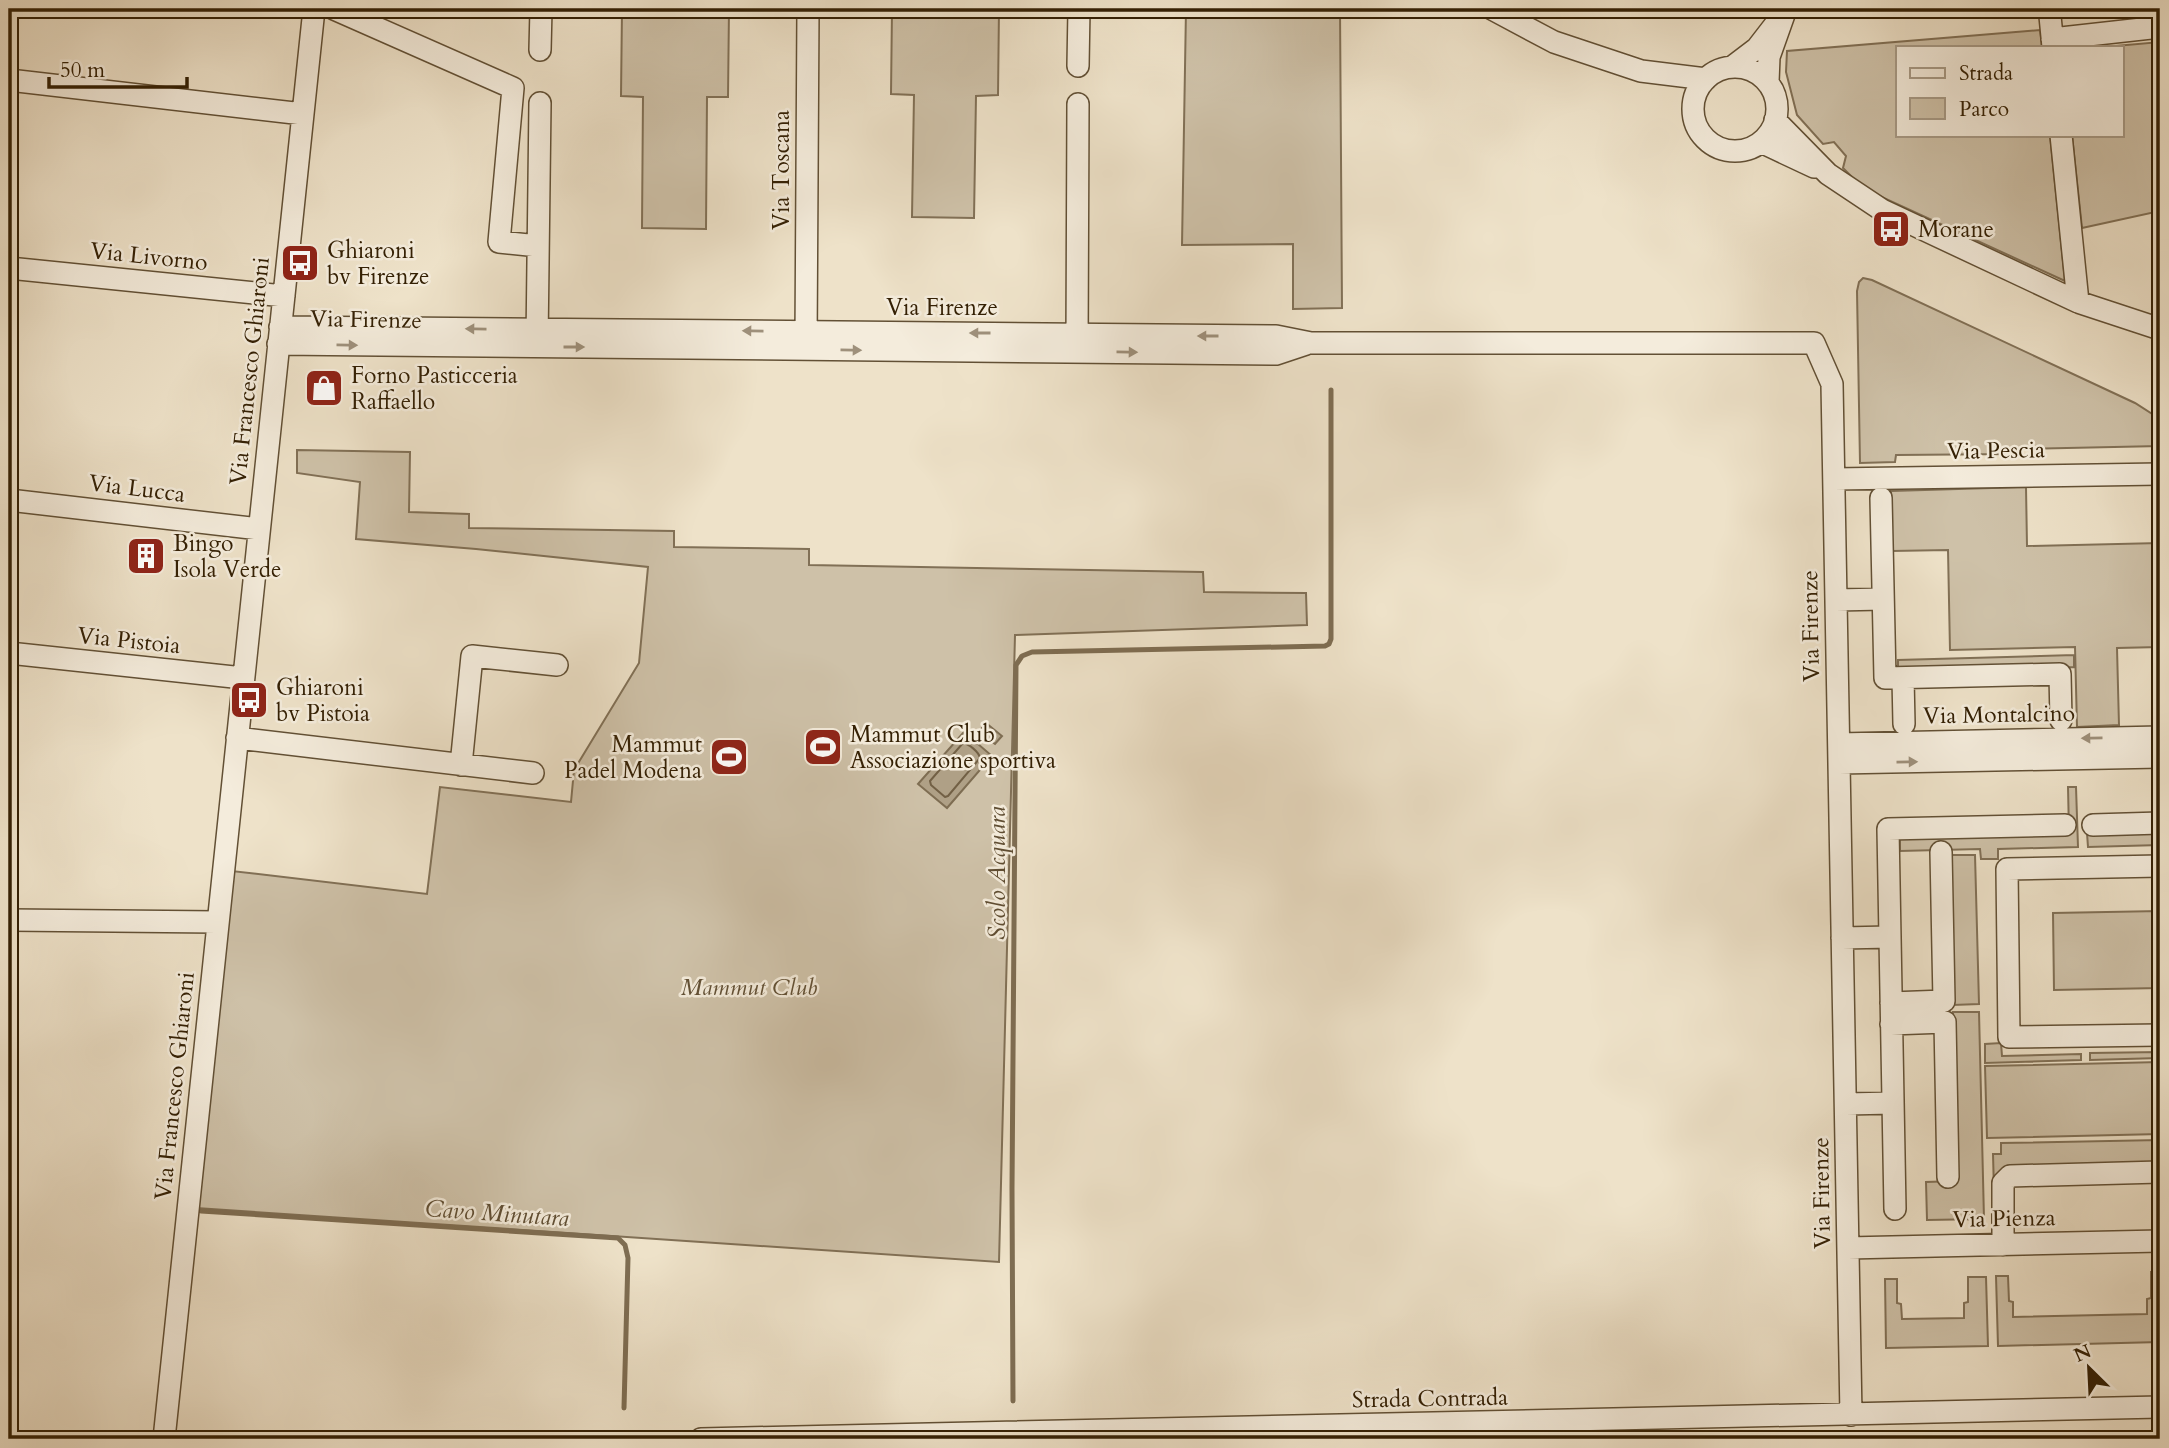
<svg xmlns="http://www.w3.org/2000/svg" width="2169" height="1448" font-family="Cardo,serif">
<rect width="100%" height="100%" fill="#eee2c9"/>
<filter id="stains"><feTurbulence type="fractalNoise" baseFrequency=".00286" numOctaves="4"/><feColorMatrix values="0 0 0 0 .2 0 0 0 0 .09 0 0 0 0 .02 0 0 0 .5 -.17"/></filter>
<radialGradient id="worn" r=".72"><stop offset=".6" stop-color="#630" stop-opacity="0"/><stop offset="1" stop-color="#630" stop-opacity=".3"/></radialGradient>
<path fill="#cec1a8" stroke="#817056" stroke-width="2" d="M 622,9 L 729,9 L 728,97 L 707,97 L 706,229 L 642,228 L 643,97 L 621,96 Z
M 892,9 L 999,9 L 998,95 L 976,96 L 974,218 L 912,217 L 914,95 L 891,94 Z
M 1186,9 L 1340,9 L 1342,308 L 1293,309 L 1293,244 L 1182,245 Z
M 2040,30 L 2042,47 L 1898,47 L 1898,135 L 2050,135 L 2065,281 L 1875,194 L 1854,179 L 1843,168 L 1846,156 L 1834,142 L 1823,144 L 1797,115 L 1786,72 L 1787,51 Z
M 2160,42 L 2160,211 L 2082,228 L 2072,135 L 2122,135 L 2122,47 L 2104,47 Z
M 1863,278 L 1872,280 L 2135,403 L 2160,419 L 2160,446 L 2016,449 L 2015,454 L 1896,455 L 1895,462 L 1860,463 L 1857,291 L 1859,282 Z
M 297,450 L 410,452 L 409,512 L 469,514 L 469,528 L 674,531 L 674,547 L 809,549 L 809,565 L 1203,572 L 1204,592 L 1306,593 L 1307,625 L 1015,635 L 999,1262 L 196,1208 L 232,871 L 427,894 L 440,787 L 571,802 L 574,770 L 639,663 L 648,567 L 476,549 L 356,539 L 360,482 L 297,473 Z
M 2026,487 L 2027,546 L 2160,543 L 2160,647 L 2117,648 L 2119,725 L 2077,727 L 2075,647 L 1950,650 L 1948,550 L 1892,551 L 1891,491 Z
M 2074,655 L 2074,667 L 1898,672 L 1898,660 Z
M 2068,787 L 2076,787 L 2078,847 L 1998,849 L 1998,859 L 1981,859 L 1980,849 L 1900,851 L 1900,837 L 2069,833 Z
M 2160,831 L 2160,845 L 2088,847 L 2087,833 Z
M 1950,855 L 1975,855 L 1979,1004 L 1953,1005 Z
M 2160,911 L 2160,988 L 2054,990 L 2053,913 Z
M 1953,1012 L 1979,1012 L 1984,1219 L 1927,1220 L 1926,1182 L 1957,1181 Z
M 2001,1043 L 2002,1056 L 2081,1054 L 2081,1060 L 1985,1063 L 1985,1044 Z
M 2160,1052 L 2160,1058 L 2090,1060 L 2090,1053 Z
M 2160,1062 L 2160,1134 L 1987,1138 L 1985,1066 Z
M 2160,1140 L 2160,1164 L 2018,1167 L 1994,1191 L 1993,1154 L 2001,1154 L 2001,1143 Z
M 2151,1272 L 2160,1272 L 2160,1342 L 1998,1346 L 1996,1276 L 2008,1276 L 2009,1301 L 2013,1302 L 2013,1317 L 2147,1314 L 2147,1299 L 2151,1298 Z
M 1968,1277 L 1986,1277 L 1988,1346 L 1886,1348 L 1885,1279 L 1897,1279 L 1897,1303 L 1901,1304 L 1902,1319 L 1964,1318 L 1964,1303 L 1968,1302 Z"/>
<path fill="#afa086" stroke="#7e6d52" stroke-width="2" d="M 986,723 L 1002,736 L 995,744 L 979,732 Z
M 964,732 L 992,756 L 947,808 L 918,784 Z"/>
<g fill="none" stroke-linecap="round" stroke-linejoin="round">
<path stroke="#726045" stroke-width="2" d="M 963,743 C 969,744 979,752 980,758 L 948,796 L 945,797 L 931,785 L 930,781 Z"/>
<path stroke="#7e6d52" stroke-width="5" d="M 201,1211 L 618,1238 L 625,1245 L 628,1258 L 624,1408
M 1013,1401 L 1012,1188 L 1016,665 L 1022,656 L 1032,652 L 1325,646 L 1329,644 L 1331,639 L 1331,390"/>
<defs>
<path id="minor" d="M 334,9 L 513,88 L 499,242 L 538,246
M 1492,9 L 1554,42 L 1641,71 L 1706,79
M 2050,16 L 2053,47
M 2052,39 L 2160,27
M 540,50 L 541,9
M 1078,66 L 1079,9
M 1732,67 L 1757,48 L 1774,26
M1693 109a42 42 0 1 1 84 0a42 42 0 1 1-84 0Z
M 9,80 L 303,114
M 1768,82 L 1769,57 L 1786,9
M 1775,120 L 1828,174 L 1882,210 L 2078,302 L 2160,329
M 2061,135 L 2078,302
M 1761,142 L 1814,167
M 9,268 L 284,296
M 280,327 L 1276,336 L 1311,343 L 1814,343 L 1832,384 L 1851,1415
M 537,342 L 540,103
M 278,344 L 1276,354 L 1306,344
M 806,344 L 808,9
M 1077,347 L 1078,104
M 1834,479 L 2160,474
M 1881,498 L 1885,678 L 2060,674 L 2061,720
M 9,500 L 259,529
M 1836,600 L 1883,599
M 9,653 L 243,678
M 1903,678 L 1904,724
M 237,738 L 533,773
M 1839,744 L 2160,737
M 1839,763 L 2160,757
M 461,765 L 472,656 L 557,665
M 2093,825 L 2160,823
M 2160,866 L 2007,869 L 2009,1037 L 2160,1035
M 9,920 L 217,922
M 1842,938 L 1890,937
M 1891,1003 L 1944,1001 L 1941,852
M 1891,1024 L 1945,1022 L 1948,1177
M 1846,1104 L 1893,1103
M 1895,1209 L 1888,829 L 2065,825
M 2003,1245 L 2003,1183 L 2010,1176 L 2160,1172
M 1848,1248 L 2160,1241
M 164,1439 L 314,9
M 701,1439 L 2160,1407"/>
</defs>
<use href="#minor" stroke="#625035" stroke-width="24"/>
<use href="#minor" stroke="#f4ecdc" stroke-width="21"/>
</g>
<defs><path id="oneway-solid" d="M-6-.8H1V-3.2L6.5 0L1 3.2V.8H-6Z" transform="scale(1.75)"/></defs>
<g fill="#9e907b">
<use href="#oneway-solid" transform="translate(476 329) rotate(-179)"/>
<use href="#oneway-solid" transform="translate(753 331) rotate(-179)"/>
<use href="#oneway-solid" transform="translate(980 333) rotate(-180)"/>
<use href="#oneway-solid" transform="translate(1208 336) rotate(-180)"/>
<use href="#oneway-solid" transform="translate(347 345) rotate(1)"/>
<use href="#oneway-solid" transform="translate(574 347)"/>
<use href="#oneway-solid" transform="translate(851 350) rotate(1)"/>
<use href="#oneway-solid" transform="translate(1127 352) rotate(1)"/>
<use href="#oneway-solid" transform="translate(2092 738) rotate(179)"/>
<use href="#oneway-solid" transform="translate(1907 762) rotate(-1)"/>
</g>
<defs>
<symbol id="bus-square" viewBox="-11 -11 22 22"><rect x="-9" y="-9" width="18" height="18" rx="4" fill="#8f2418" stroke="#f4ecdc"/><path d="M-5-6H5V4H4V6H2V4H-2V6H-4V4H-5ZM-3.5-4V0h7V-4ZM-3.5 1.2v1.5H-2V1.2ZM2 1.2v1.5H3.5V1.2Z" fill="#fff"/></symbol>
<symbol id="shop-square" viewBox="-11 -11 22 22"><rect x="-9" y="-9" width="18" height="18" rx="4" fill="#8f2418" stroke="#f4ecdc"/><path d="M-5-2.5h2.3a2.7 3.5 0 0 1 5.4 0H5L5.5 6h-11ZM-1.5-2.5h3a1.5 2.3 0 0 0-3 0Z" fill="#fff"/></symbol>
<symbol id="building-square" viewBox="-11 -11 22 22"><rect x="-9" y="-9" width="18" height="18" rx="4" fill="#8f2418" stroke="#f4ecdc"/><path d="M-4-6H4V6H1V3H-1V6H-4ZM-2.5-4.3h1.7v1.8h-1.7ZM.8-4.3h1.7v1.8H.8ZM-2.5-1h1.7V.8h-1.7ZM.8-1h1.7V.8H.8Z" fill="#fff"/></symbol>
<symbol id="stadium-square" viewBox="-11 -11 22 22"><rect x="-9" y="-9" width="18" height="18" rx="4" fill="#8f2418" stroke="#f4ecdc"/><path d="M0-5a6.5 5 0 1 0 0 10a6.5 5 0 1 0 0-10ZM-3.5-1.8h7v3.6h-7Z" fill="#fff"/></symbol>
</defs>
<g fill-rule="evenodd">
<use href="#bus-square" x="1869" y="207" width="44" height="44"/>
<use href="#bus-square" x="278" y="241" width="44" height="44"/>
<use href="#shop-square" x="302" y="366" width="44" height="44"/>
<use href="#building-square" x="124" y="534" width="44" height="44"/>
<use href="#bus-square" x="227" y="678" width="44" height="44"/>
<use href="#stadium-square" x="801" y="725" width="44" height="44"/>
<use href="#stadium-square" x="707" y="735" width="44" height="44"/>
</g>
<g text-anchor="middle" stroke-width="5" stroke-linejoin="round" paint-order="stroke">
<g font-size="23" fill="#342004" stroke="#f4ecdc">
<text transform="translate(781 170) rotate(-90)" y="8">Via Toscana</text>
<text transform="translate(149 256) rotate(6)" y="8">Via Livorno</text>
<text x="942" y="315">Via Firenze</text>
<text transform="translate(366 319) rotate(1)" y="8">Via Firenze</text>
<text transform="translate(249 371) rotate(-84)" y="8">Via Francesco Ghiaroni</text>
<text transform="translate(1996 450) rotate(-1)" y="8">Via Pescia</text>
<text transform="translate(137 488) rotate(7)" y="8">Via Lucca</text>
<text transform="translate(1810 626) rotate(-91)" y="8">Via Firenze</text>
<text transform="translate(129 640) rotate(6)" y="8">Via Pistoia</text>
<text transform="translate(1999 714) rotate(-1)" y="8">Via Montalcino</text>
<text transform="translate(174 1086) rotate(-84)" y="8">Via Francesco Ghiaroni</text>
<text transform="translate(1821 1193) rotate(-91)" y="8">Via Firenze</text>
<text transform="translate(2004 1218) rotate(-1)" y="8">Via Pienza</text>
<text transform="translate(1430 1398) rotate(-1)" y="8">Strada Contrada</text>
</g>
<g font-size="23" fill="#342004" stroke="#f4ecdc" text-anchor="start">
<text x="1918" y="237">Morane</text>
<text x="327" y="258">Ghiaroni<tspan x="327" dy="26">bv Firenze</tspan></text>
<text x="351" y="383">Forno Pasticceria<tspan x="351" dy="26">Raffaello</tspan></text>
<text x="173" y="551">Bingo<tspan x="173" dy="26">Isola Verde</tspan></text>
<text x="276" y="695">Ghiaroni<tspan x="276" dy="26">bv Pistoia</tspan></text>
<text x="850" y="742">Mammut Club<tspan x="850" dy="26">Associazione sportiva</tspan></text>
<text x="702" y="752" text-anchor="end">Mammut<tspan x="702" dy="26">Padel Modena</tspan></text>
</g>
<g font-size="23" font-style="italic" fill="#625035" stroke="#f4ecdc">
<text x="749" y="995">Mammut Club</text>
</g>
<g font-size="24" font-style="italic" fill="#5f4d32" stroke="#f4ecdc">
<text transform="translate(997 873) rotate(-90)" y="8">Scolo Acquara</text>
<text transform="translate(497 1213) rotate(4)" y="8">Cavo Minutara</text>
</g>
</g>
<rect width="2169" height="1448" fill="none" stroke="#eee2c9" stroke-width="35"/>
<rect x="10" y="10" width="2148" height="1427" fill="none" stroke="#342004" stroke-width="3.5"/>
<rect x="18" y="18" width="2134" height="1413" fill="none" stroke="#342004" stroke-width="2"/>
<rect x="1896" y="46" width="228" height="91" fill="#f4ecdc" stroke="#a79a86" stroke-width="2"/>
<rect x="1910" y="68" width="35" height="10" fill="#f4ecdc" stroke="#a79a86" stroke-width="2"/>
<text x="1959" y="80" font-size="21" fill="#342004">Strada</text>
<rect x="1910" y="98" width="35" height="21" fill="#cec1a8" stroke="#a79a86" stroke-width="2"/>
<text x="1959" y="116" font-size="21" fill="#342004">Parco</text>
<g transform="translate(2089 1368) rotate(336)" stroke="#f4ecdc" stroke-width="5" paint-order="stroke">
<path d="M0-5L12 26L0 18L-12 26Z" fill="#342004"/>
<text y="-10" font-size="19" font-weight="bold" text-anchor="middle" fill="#342004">N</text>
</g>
<path d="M49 77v10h138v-10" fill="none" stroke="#342004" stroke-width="3.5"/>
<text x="60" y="77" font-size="21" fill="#342004" stroke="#f4ecdc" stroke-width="5" paint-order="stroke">50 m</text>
<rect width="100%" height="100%" filter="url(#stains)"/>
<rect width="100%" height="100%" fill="url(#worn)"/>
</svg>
